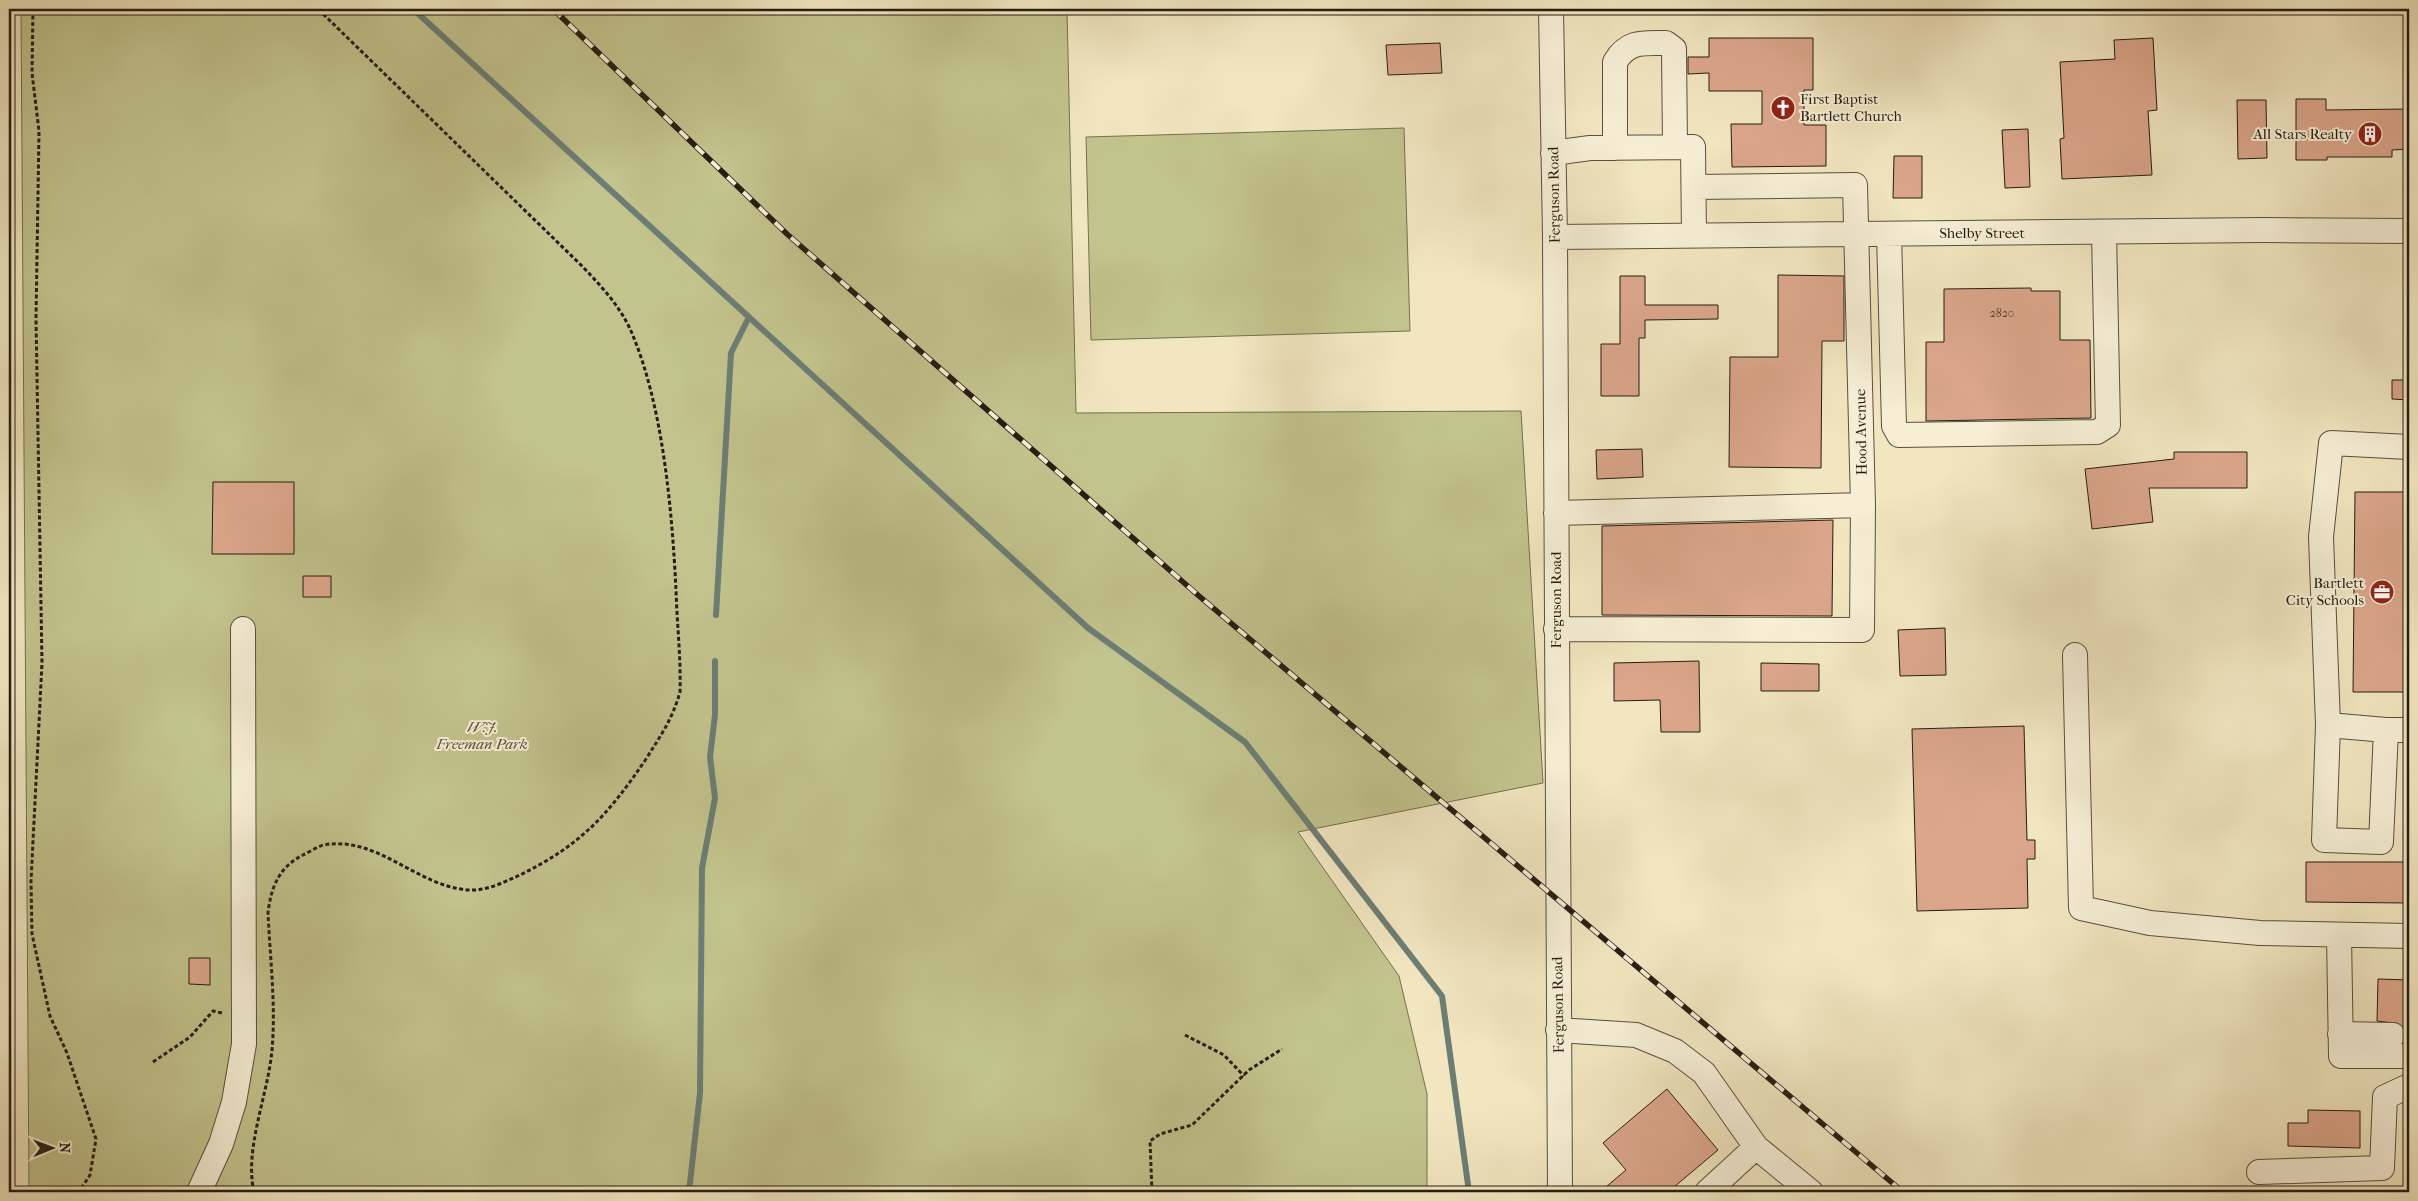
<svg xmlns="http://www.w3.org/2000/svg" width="2418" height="1201" font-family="'IM FELL French Canon',serif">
<rect width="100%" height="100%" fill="#f1e6c0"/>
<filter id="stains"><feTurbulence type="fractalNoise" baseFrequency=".004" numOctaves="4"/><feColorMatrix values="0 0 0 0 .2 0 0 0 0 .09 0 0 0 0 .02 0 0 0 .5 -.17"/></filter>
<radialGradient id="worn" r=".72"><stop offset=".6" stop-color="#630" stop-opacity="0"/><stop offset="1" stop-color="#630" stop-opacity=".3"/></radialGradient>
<path fill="#c2c38d" stroke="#747050" d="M 21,9 L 1067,9 L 1076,413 L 1521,411 L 1543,783 L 1298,832 L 1399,976 L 1427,1094 L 1427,1192 L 29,1192 Z
M 1404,128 L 1410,331 L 1091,340 L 1086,137 Z"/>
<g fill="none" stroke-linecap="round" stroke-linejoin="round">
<path stroke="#6c7e74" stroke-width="6" d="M 413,9 L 1088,628 L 1245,742 L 1442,996 L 1469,1192
M 716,615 L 731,353 L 749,317
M 689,1192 L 700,1093 L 702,868 L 715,798 L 710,757 L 715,715 L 715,661"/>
</g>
<path fill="#dba68b" stroke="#261d12" d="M 1709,38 L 1813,38 L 1813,90 L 1804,90 L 1804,125 L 1826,125 L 1826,166 L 1732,167 L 1731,124 L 1762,124 L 1762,91 L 1709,91 L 1709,73 L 1688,74 L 1688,57 L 1709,57 Z
M 2153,38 L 2157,110 L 2148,111 L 2152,175 L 2062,179 L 2060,139 L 2064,138 L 2060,62 L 2115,59 L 2114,40 Z
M 1440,43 L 1442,73 L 1388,75 L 1386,45 Z
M 2296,99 L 2326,99 L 2326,110 L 2409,109 L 2409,149 L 2392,150 L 2392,157 L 2327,157 L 2327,160 L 2296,160 Z
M 2237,100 L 2266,100 L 2267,158 L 2238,159 Z
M 2028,129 L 2030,187 L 2005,188 L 2002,130 Z
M 1894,156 L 1922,156 L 1922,198 L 1893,198 Z
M 1778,275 L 1844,276 L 1844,341 L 1822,341 L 1821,468 L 1729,467 L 1730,357 L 1778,357 Z
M 1620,276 L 1645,276 L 1645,305 L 1718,305 L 1718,319 L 1645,320 L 1645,338 L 1639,338 L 1639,396 L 1601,396 L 1601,344 L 1620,344 Z
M 2031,288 L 2031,291 L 2060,291 L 2060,340 L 2090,340 L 2091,418 L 1926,421 L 1926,342 L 1944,342 L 1944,289 Z
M 2392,380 L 2409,380 L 2409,400 L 2392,399 Z
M 1642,449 L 1643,477 L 1597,479 L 1596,450 Z
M 2174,452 L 2247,452 L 2247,488 L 2149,488 L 2153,522 L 2092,529 L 2085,469 L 2174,459 Z
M 213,482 L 294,482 L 294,554 L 212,554 Z
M 2355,492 L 2409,492 L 2409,692 L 2353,692 Z
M 1833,520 L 1832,616 L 1602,615 L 1602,526 Z
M 303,576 L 331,576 L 331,597 L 303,597 Z
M 1945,628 L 1946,675 L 1900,676 L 1898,630 Z
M 1699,661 L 1700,732 L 1661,732 L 1660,700 L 1614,701 L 1614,663 Z
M 1761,663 L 1819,664 L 1819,691 L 1761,691 Z
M 2024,726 L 2027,840 L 2035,840 L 2035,859 L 2027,859 L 2028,908 L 1917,911 L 1912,729 Z
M 2306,862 L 2406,862 L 2406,903 L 2306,902 Z
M 189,958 L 210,958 L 210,985 L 189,984 Z
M 2378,979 L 2409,980 L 2409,1042 L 2405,1042 L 2407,1035 L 2400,1024 L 2377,1021 Z
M 1667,1089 L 1718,1150 L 1668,1192 L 1600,1192 L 1626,1170 L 1603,1143 Z
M 2308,1110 L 2360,1111 L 2360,1148 L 2288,1146 L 2288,1123 L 2308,1123 Z"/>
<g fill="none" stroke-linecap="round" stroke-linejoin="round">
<path stroke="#c8be9d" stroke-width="24" stroke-dasharray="24 12" stroke-linecap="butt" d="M 2393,1035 L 2409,1035"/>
<defs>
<path id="minor" d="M 1551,9 L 1555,237 L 1560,1192
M 1615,148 L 1615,62 C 1628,40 1644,43 1666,43 L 1674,49 L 1675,147
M 1553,153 L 1590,148 L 1693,147 L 1694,235
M 1889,234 L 1894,426 L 1899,435 L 2097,432 L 2108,425 L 2104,233
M 1555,237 L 2264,230 L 2409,231
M 1556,513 L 1863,505
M 1556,629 L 1862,630 L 1863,505 L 1855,185 L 1694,187
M 2075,655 L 2081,908 L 2150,923 L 2260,933 L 2409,936
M 2328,725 L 2386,730 L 2381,842 L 2324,840 L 2328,725 L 2321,537 L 2331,443 L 2409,447
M 2386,730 L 2409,730
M 2339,935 L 2341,1056 L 2409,1056
M 1558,1030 L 1636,1035 L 1675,1051 L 1704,1073 L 1756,1147
M 2340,1034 L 2393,1035
M 2259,1172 L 2382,1168 L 2385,1097 L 2409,1086
M 199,1192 L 221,1144 L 234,1102 L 244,1044 L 243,629
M 1707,1192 L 1756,1147 L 1811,1192"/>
</defs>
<use href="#minor" stroke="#594f3e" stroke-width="26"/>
<path stroke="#261d12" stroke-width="3" stroke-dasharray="4 2.5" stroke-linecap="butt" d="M 33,9 L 32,73 L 39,131 L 36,319 L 42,663 L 31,881 L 32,934 L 50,1016 L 67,1053 L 96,1139 L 90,1175 L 79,1192
M 1185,1035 L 1224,1055 L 1244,1076
M 153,1062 L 190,1037 L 213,1011 L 222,1013
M 254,1192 C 244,1149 268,1095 272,1050 C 276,1005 270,958 268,913 C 271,887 279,867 303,855 C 309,852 317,847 323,845 C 378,835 417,887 469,890 C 487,891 504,882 520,875 C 581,845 608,815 646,759 C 661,735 672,720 680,692 C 681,658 677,624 676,590 C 672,510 663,405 631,331 C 620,306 601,286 583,267 L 318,9
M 1152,1192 L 1150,1141 L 1160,1134 L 1192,1125 L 1249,1070 L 1282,1049"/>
<use href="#minor" stroke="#f6efd6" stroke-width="24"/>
<defs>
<path id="rail" d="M 553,9 L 787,234 L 1199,596 L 1903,1192"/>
</defs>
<use href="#rail" stroke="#261d12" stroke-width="5.5"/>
<use href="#rail" stroke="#f6efd6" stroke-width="4" stroke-dasharray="11" stroke-linecap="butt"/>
</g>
<defs>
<symbol id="church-disc" viewBox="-11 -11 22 22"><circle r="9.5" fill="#8f2418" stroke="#f6efd6"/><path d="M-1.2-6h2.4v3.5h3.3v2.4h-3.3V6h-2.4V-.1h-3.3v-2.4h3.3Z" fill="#fff"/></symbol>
<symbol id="building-disc" viewBox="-11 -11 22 22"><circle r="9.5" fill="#8f2418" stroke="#f6efd6"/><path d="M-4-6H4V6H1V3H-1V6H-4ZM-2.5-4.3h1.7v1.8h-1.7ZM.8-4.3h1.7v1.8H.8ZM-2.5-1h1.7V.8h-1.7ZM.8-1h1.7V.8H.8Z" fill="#fff"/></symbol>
<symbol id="office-disc" viewBox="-11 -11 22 22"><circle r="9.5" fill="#8f2418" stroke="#f6efd6"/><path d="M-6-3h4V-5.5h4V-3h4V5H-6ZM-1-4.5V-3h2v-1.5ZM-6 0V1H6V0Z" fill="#fff"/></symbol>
</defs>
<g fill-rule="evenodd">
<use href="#church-disc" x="1769" y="94" width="28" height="28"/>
<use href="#building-disc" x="2356" y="120" width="28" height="28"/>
<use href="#office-disc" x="2368" y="578" width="28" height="28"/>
</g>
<g text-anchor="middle" stroke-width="4" stroke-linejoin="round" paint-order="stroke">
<g font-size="12" fill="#533f30">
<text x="2002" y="317">2820</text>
</g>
<g font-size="15" fill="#261d12" stroke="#f6efd6" text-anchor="end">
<text x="1800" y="104" text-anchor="start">First Baptist<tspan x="1800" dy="17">Bartlett Church</tspan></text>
<text x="2352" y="139">All Stars Realty</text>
<text x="2364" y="588">Bartlett<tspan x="2364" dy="17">City Schools</tspan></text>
</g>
<g font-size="15" fill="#261d12" stroke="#f6efd6">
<text transform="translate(1554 195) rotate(-91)" y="5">Ferguson Road</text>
<text x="1982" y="238">Shelby Street</text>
<text transform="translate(1861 432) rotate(-91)" y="5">Hood Avenue</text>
<text transform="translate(1556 600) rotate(-90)" y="5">Ferguson Road</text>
<text transform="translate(1558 1005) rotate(-91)" y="5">Ferguson Road</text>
</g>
<g font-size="15" font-style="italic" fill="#554f37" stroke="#f6efd6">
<text x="482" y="732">W.J.<tspan x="482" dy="17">Freeman Park</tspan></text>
</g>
</g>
<rect width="2418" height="1201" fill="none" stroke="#f1e6c0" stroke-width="30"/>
<rect x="10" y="10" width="2398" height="1181" fill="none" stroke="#261d12" stroke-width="2.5"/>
<rect x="15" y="15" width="2388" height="1171" fill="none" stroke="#261d12"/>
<g transform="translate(52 1148) rotate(89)" stroke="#f6efd6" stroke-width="4" paint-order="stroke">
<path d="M0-4L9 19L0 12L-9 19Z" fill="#261d12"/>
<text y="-8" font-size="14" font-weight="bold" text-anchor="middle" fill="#261d12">N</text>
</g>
<rect width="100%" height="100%" filter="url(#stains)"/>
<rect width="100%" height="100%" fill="url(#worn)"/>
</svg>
